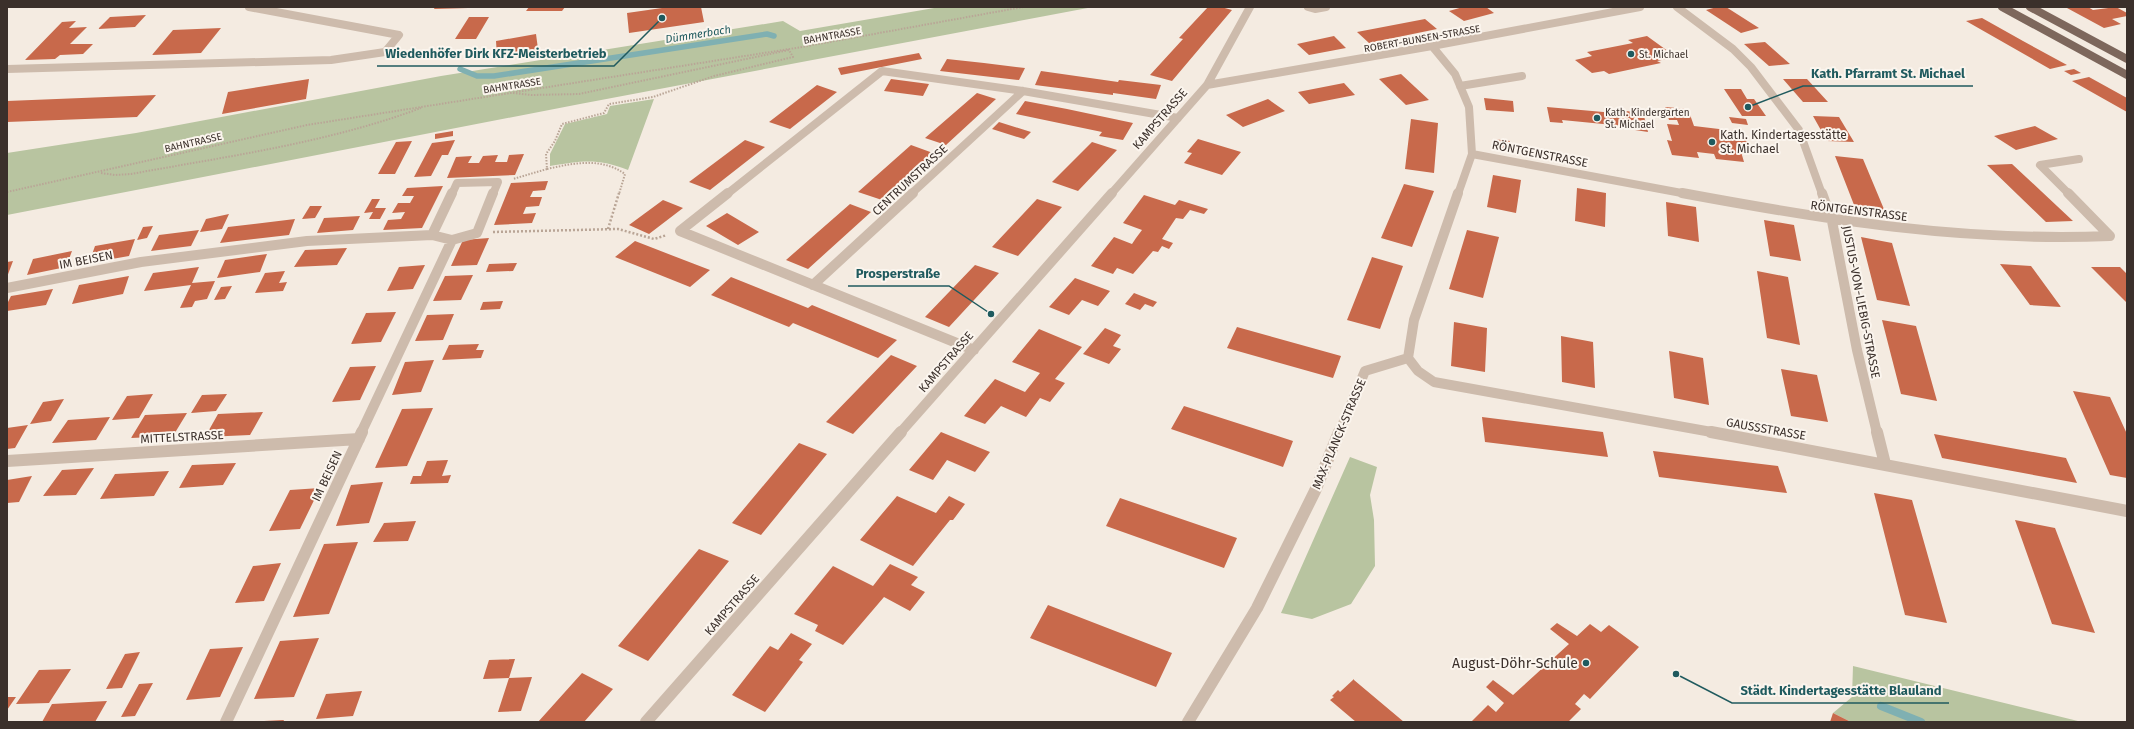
<svg xmlns="http://www.w3.org/2000/svg" width="2134" height="729" font-family="'Fira Sans',sans-serif">
<rect width="100%" height="100%" fill="#f4ebe1"/>
<path fill="#b8c4a0" d="M 940,7 L 1093,7 L 580,104 L 7,215 L 7,153 L 136,133 L 441,76 L 783,21 L 800,31 Z
M 654,99 L 628,170 C 596,158 583,161 550,166 L 550,154 L 565,124 L 607,114 L 610,106 Z
M 1350,457 L 1377,467 L 1370,495 L 1374,520 L 1375,566 L 1351,604 L 1312,619 L 1281,613 Z
M 1853,666 L 2082,722 L 1851,722 L 1833,713 L 1852,697 Z"/>
<g fill="none" stroke-linecap="round" stroke-linejoin="round">
<path stroke="#7fb0b2" stroke-width="5.5" d="M 460,69 L 477,76 L 494,76 L 767,34 L 774,36"/>
<path stroke="#7fb0b2" stroke-width="8" d="M 1881,706 L 1921,722"/>
</g>
<path fill="#c8694b" d="M 435,7 L 502,7 L 434,9 Z
M 529,7 L 565,7 L 562,11 L 526,11 Z
M 669,7 L 701,7 L 704,22 L 629,33 L 627,13 Z
M 1208,7 L 1221,7 L 1232,10 L 1172,81 L 1150,75 L 1183,39 L 1179,38 Z
M 1463,7 L 1486,7 L 1494,13 L 1464,21 L 1449,11 Z
M 1717,7 L 1726,7 L 1759,28 L 1741,33 L 1706,10 Z
M 2074,7 L 2088,7 L 2093,10 L 2116,7 L 2127,13 L 2127,16 L 2112,19 L 2121,24 L 2104,28 L 2067,8 Z
M 146,15 L 135,27 L 98,29 L 110,17 Z
M 469,17 L 489,17 L 476,39 L 455,39 Z
M 1982,18 L 2023,41 L 2067,65 L 2050,69 L 1966,21 Z
M 1425,19 L 1437,29 L 1369,43 L 1357,32 Z
M 76,21 L 69,28 L 87,27 L 70,44 L 93,44 L 83,54 L 60,55 L 55,59 L 25,60 L 62,22 Z
M 221,28 L 201,53 L 152,55 L 173,30 Z
M 536,34 L 538,49 L 497,56 L 496,41 Z
M 1334,36 L 1346,48 L 1309,55 L 1297,44 Z
M 1647,36 L 1676,57 L 1657,61 L 1661,63 L 1609,74 L 1604,71 L 1592,73 L 1575,60 L 1592,56 L 1587,52 L 1633,43 L 1628,40 Z
M 1765,42 L 1790,64 L 1769,66 L 1744,44 Z
M 919,53 L 922,59 L 841,75 L 838,68 Z
M 947,59 L 984,63 L 1025,68 L 1019,80 L 940,71 Z
M 2074,69 L 2081,73 L 2071,75 L 2064,71 Z
M 1041,71 L 1118,82 L 1119,80 L 1161,85 L 1156,99 L 1113,93 L 1113,95 L 1035,85 Z
M 1401,74 L 1429,100 L 1406,105 L 1379,79 Z
M 2089,77 L 2127,98 L 2127,112 L 2072,81 Z
M 309,79 L 306,99 L 222,114 L 228,92 Z
M 891,79 L 929,84 L 923,96 L 884,91 Z
M 1783,79 L 1807,79 L 1828,102 L 1803,102 Z
M 1344,83 L 1355,95 L 1309,104 L 1298,92 Z
M 817,85 L 837,92 L 790,129 L 769,122 Z
M 1724,89 L 1741,89 L 1747,99 L 1754,99 L 1766,116 L 1742,116 Z
M 977,93 L 996,99 L 946,145 L 925,138 Z
M 156,95 L 137,117 L 7,122 L 7,101 Z
M 1484,98 L 1513,101 L 1514,112 L 1486,110 Z
M 1268,99 L 1285,111 L 1243,127 L 1226,115 Z
M 1025,101 L 1067,109 L 1133,123 L 1123,140 L 1099,136 L 1102,132 L 1016,114 Z
M 1547,107 L 1626,114 L 1625,111 L 1636,112 L 1636,115 L 1644,116 L 1648,132 L 1635,130 L 1634,127 L 1562,120 L 1563,123 L 1550,122 Z
M 1665,107 L 1688,109 L 1694,126 L 1744,132 L 1749,146 L 1739,145 L 1744,162 L 1716,159 L 1714,154 L 1697,152 L 1699,158 L 1672,155 L 1667,140 L 1672,141 L 1667,124 L 1679,125 L 1677,120 L 1669,120 Z
M 1813,116 L 1839,117 L 1854,142 L 1827,141 Z
M 1729,117 L 1746,119 L 1748,125 L 1732,123 Z
M 1411,119 L 1438,123 L 1434,173 L 1405,169 Z
M 999,122 L 1031,132 L 1024,139 L 992,129 Z
M 2035,126 L 2058,139 L 2016,150 L 1994,136 Z
M 453,131 L 453,136 L 435,139 L 435,134 Z
M 1198,139 L 1241,152 L 1222,175 L 1184,163 L 1192,153 L 1187,152 Z
M 1493,139 L 1510,141 L 1510,149 L 1493,147 Z
M 455,140 L 448,155 L 442,155 L 431,176 L 414,177 L 432,143 Z
M 745,140 L 765,147 L 710,190 L 689,182 Z
M 412,141 L 395,174 L 378,174 L 396,142 Z
M 1092,142 L 1117,150 L 1078,191 L 1052,182 Z
M 911,145 L 933,153 L 882,200 L 858,192 Z
M 524,154 L 515,175 L 447,178 L 456,157 L 472,156 L 468,163 L 479,163 L 483,156 L 498,155 L 495,162 L 507,162 L 509,155 Z
M 1835,156 L 1863,159 L 1886,214 L 1856,210 Z
M 2012,164 L 2041,191 L 2073,221 L 2046,222 L 1987,165 Z
M 1493,175 L 1521,180 L 1516,213 L 1487,207 Z
M 548,181 L 545,190 L 533,191 L 530,197 L 542,197 L 539,206 L 526,207 L 523,214 L 536,213 L 532,223 L 494,225 L 511,183 Z
M 1404,184 L 1434,191 L 1412,247 L 1381,238 Z
M 443,186 L 422,228 L 383,230 L 388,220 L 401,219 L 405,212 L 392,213 L 398,203 L 410,203 L 414,196 L 402,196 L 407,188 Z
M 1577,188 L 1606,193 L 1605,227 L 1575,221 Z
M 1144,195 L 1175,205 L 1179,200 L 1208,209 L 1204,214 L 1190,210 L 1183,219 L 1176,218 L 1162,239 L 1173,243 L 1169,249 L 1162,246 L 1158,252 L 1153,251 L 1133,274 L 1117,268 L 1113,274 L 1091,266 L 1114,237 L 1132,244 L 1136,238 L 1142,230 L 1123,223 Z
M 372,199 L 380,199 L 375,208 L 386,208 L 380,219 L 369,219 L 373,212 L 364,213 Z
M 1037,199 L 1062,207 L 1018,256 L 992,247 Z
M 663,200 L 683,208 L 649,234 L 629,225 Z
M 1666,202 L 1696,207 L 1699,242 L 1668,236 Z
M 850,204 L 871,212 L 808,269 L 786,260 Z
M 310,206 L 322,206 L 315,218 L 302,219 Z
M 727,213 L 759,232 L 738,245 L 706,226 Z
M 229,214 L 222,229 L 200,232 L 206,219 Z
M 360,216 L 353,230 L 317,233 L 324,218 Z
M 295,219 L 289,235 L 220,243 L 228,227 Z
M 1764,220 L 1794,225 L 1801,261 L 1770,256 Z
M 153,226 L 147,238 L 137,240 L 143,227 Z
M 199,230 L 191,246 L 151,251 L 159,235 Z
M 1467,230 L 1499,237 L 1483,298 L 1449,289 Z
M 1861,237 L 1892,243 L 1910,306 L 1877,300 Z
M 489,238 L 477,265 L 451,266 L 463,240 Z
M 135,239 L 129,256 L 89,263 L 95,246 Z
M 635,241 L 671,255 L 710,270 L 690,287 L 615,257 Z
M 347,248 L 337,265 L 294,267 L 305,250 Z
M 72,251 L 66,267 L 27,275 L 33,259 Z
M 267,254 L 260,272 L 217,278 L 225,260 Z
M 1372,257 L 1403,266 L 1380,329 L 1347,320 Z
M 13,261 L 7,277 L 7,262 Z
M 517,263 L 513,271 L 486,272 L 489,264 Z
M 2000,264 L 2031,266 L 2061,307 L 2030,305 Z
M 425,265 L 413,289 L 387,291 L 399,267 Z
M 975,265 L 999,273 L 949,327 L 925,317 Z
M 199,267 L 192,283 L 215,281 L 207,299 L 195,301 L 192,307 L 180,308 L 191,285 L 144,291 L 153,273 Z
M 2091,267 L 2120,267 L 2127,274 L 2127,303 Z
M 285,271 L 279,283 L 287,282 L 283,291 L 255,293 L 265,273 Z
M 1757,271 L 1788,277 L 1800,345 L 1767,338 Z
M 473,275 L 461,300 L 433,301 L 445,276 Z
M 129,276 L 123,294 L 72,304 L 79,285 Z
M 731,277 L 808,308 L 812,305 L 897,340 L 878,358 L 793,323 L 789,327 L 711,295 Z
M 1075,278 L 1110,291 L 1098,306 L 1082,300 L 1069,315 L 1049,307 Z
M 232,286 L 225,299 L 214,300 L 221,287 Z
M 53,289 L 46,305 L 7,311 L 7,304 L 11,296 Z
M 1134,293 L 1157,302 L 1153,307 L 1145,304 L 1140,310 L 1125,304 Z
M 503,301 L 500,309 L 480,310 L 483,302 Z
M 396,312 L 381,342 L 351,344 L 366,313 Z
M 454,314 L 443,340 L 415,341 L 427,315 Z
M 1882,320 L 1916,326 L 1937,401 L 1901,394 Z
M 1454,322 L 1487,328 L 1485,372 L 1451,366 Z
M 1237,327 L 1341,356 L 1333,378 L 1227,348 Z
M 1105,328 L 1121,335 L 1113,346 L 1121,349 L 1109,364 L 1083,354 Z
M 1039,329 L 1082,347 L 1055,379 L 1065,383 L 1050,402 L 1040,398 L 1026,417 L 1001,406 L 985,424 L 964,416 L 995,379 L 1025,392 L 1040,373 L 1012,362 Z
M 1561,336 L 1593,342 L 1595,388 L 1562,382 Z
M 479,344 L 476,350 L 484,350 L 481,358 L 442,360 L 449,345 Z
M 1669,351 L 1703,358 L 1709,405 L 1674,398 Z
M 891,355 L 917,366 L 853,434 L 826,422 Z
M 434,360 L 421,392 L 392,395 L 405,362 Z
M 376,366 L 360,400 L 332,402 L 350,367 Z
M 1781,369 L 1817,375 L 1828,422 L 1791,416 Z
M 2073,391 L 2110,397 L 2127,434 L 2127,478 L 2110,475 Z
M 153,394 L 139,418 L 112,420 L 127,396 Z
M 227,394 L 216,411 L 191,413 L 202,395 Z
M 64,399 L 51,421 L 30,424 L 43,402 Z
M 1184,406 L 1293,441 L 1283,467 L 1171,429 Z
M 433,408 L 407,466 L 375,468 L 402,409 Z
M 263,412 L 250,435 L 205,437 L 218,414 Z
M 187,413 L 173,436 L 131,438 L 145,415 Z
M 110,417 L 96,440 L 52,443 L 68,420 Z
M 1482,417 L 1603,432 L 1608,457 L 1485,442 Z
M 28,425 L 15,448 L 7,449 L 7,428 Z
M 941,432 L 990,452 L 975,472 L 947,460 L 933,480 L 909,470 Z
M 1934,434 L 2066,458 L 2077,483 L 1942,458 Z
M 799,443 L 827,454 L 761,535 L 732,523 Z
M 1653,451 L 1778,466 L 1787,493 L 1659,477 Z
M 448,460 L 442,476 L 451,475 L 448,483 L 410,484 L 413,476 L 421,476 L 427,461 Z
M 236,463 L 223,485 L 179,488 L 192,465 Z
M 94,468 L 76,495 L 43,496 L 62,470 Z
M 169,471 L 154,496 L 100,499 L 115,474 Z
M 32,476 L 19,502 L 7,503 L 7,480 Z
M 383,482 L 369,523 L 336,526 L 351,485 Z
M 320,488 L 300,529 L 269,531 L 290,490 Z
M 1874,493 L 1912,500 L 1947,623 L 1905,615 Z
M 897,496 L 936,513 L 949,496 L 965,504 L 953,520 L 950,520 L 913,566 L 860,540 Z
M 1120,498 L 1237,538 L 1224,568 L 1106,526 Z
M 2015,520 L 2055,528 L 2095,633 L 2052,624 Z
M 416,521 L 408,541 L 373,542 L 384,523 Z
M 358,542 L 329,614 L 293,617 L 324,544 Z
M 699,549 L 729,561 L 648,661 L 618,646 Z
M 281,563 L 264,601 L 235,603 L 253,566 Z
M 890,564 L 918,577 L 911,585 L 925,592 L 910,611 L 884,597 L 843,645 L 815,631 L 818,625 L 794,614 L 833,566 L 873,586 Z
M 1048,605 L 1172,653 L 1156,687 L 1030,638 Z
M 1557,623 L 1577,636 L 1590,624 L 1601,632 L 1609,625 L 1639,647 L 1590,699 L 1584,694 L 1575,704 L 1581,709 L 1568,722 L 1471,722 L 1488,705 L 1496,712 L 1504,703 L 1486,687 L 1493,680 L 1513,695 L 1569,644 L 1550,629 Z
M 791,633 L 812,644 L 799,660 L 803,662 L 765,712 L 732,695 L 770,646 L 778,650 Z
M 319,638 L 294,697 L 254,699 L 280,641 Z
M 243,647 L 220,697 L 186,700 L 210,649 Z
M 140,652 L 122,688 L 106,689 L 125,654 Z
M 515,659 L 509,678 L 483,679 L 489,660 Z
M 71,669 L 49,703 L 16,704 L 39,670 Z
M 582,673 L 613,689 L 584,722 L 538,722 Z
M 532,677 L 521,711 L 498,712 L 509,678 Z
M 1354,679 L 1354,680 L 1404,722 L 1356,722 L 1330,700 L 1334,697 L 1332,696 L 1338,690 L 1340,692 Z
M 153,683 L 135,716 L 121,717 L 139,684 Z
M 362,691 L 353,716 L 316,719 L 326,694 Z
M 7,697 L 16,697 L 7,710 Z
M 107,701 L 95,722 L 42,722 L 52,704 Z
M 1833,713 L 1851,722 L 1830,722 Z
M 284,720 L 283,722 L 264,722 L 264,721 Z"/>
<g fill="none" stroke-linecap="round" stroke-linejoin="round">
<path stroke="#b9a596" stroke-width="2" stroke-dasharray="1.5 1.5" stroke-linecap="butt" d="M 513,93 L 531,95 L 579,94 L 789,50 L 793,57 L 714,76 L 653,97 L 609,104 L 604,113 L 562,124 L 555,141 L 546,154 L 547,169 L 513,179
M 547,169 C 574,163 601,157 625,174 L 619,194
M 101,173 L 115,175 L 131,174 C 229,156 327,143 421,108
M 7,192 L 307,125 L 802,47 L 1023,7"/>
<path stroke="#b9a596" stroke-width="2.5" stroke-dasharray="2 2" stroke-linecap="butt" d="M 608,229 L 619,193
M 493,232 L 618,229 L 654,239 L 667,235"/>
<path stroke="#cdbbac" stroke-width="8" d="M 1308,7 L 1315,9 L 1326,7
M 1677,7 L 1733,49 L 1751,67 L 1799,130 L 1822,194
M 1432,46 L 1455,74 L 1469,107 L 1472,154 L 1458,194
M 7,69 L 331,60 L 385,52 L 399,35 L 249,7
M 1207,85 L 1432,46 L 1640,7
M 1460,86 L 1522,76
M 1472,154 L 1687,194
M 452,194 L 457,183 L 498,182 L 493,194
M 727,194 L 882,71 L 1023,91 L 1178,118
M 911,194 L 1023,91
M 1111,194 L 1207,85 L 1250,7
M 2069,194 L 2040,165 L 2079,159"/>
<path stroke="#cdbbac" stroke-width="10" d="M 728,193 L 680,231 L 974,350
M 1682,193 C 1827,220 1961,242 2110,236 L 2068,193
M 1822,193 L 1832,221 L 1857,350 L 1877,433
M 432,235 L 452,193
M 452,240 L 477,233 L 493,193
M 813,285 L 913,193
M 7,288 L 141,262 L 307,241 L 432,235 L 452,240 L 361,433
M 1408,358 L 1418,371 L 1434,382 L 1717,433
M 1408,358 L 1414,320 L 1458,193
M 900,433 L 1112,193
M 1339,433 L 1365,371 L 1408,358"/>
<path stroke="#cdbbac" stroke-width="12" d="M 1711,432 L 2127,511
M 1877,432 L 1885,464
M 7,461 L 359,439
M 226,722 L 362,432
M 646,722 L 901,432
M 1188,722 L 1257,608 L 1315,491 L 1339,432"/>
<path stroke="#7d675c" stroke-width="8" d="M 2002,7 L 2127,75
M 2030,7 L 2127,59"/>
</g>
<g fill="#1f5a5e" stroke="#fbf5ee" stroke-width="1.5">
<circle cx="1631" cy="54" r="4"/>
<circle cx="1597" cy="118" r="4"/>
<circle cx="1712" cy="142" r="4"/>
<circle cx="1586" cy="663" r="4"/>
</g>
<g text-anchor="middle" stroke-width="4" stroke-linejoin="round" paint-order="stroke">
<g font-size="10" fill="#3b302b" stroke="#fbf5ee">
<text transform="translate(832 35) rotate(-10)" y="4">BAHNTRASSE</text>
<text transform="translate(1422 38) rotate(-10)" y="4">ROBERT-BUNSEN-STRASSE</text>
<text transform="translate(512 85) rotate(-9)" y="4">BAHNTRASSE</text>
<text transform="translate(193 142) rotate(-13)" y="4">BAHNTRASSE</text>
</g>
<g font-size="10" fill="#3b302b" stroke="#fbf5ee" text-anchor="start">
<text x="1639" y="58">St. Michael</text>
<text x="1605" y="116">Kath. Kindergarten<tspan x="1605" dy="12">St. Michael</tspan></text>
</g>
<g font-size="11" font-style="italic" fill="#1f5a5e" stroke="#fbf5ee">
<text transform="translate(698 34) rotate(-9)" y="4">Dümmerbach</text>
</g>
<g font-size="12" fill="#3b302b" stroke="#fbf5ee">
<text transform="translate(1160 119) rotate(-49)" y="4">KAMPSTRASSE</text>
<text transform="translate(1540 154) rotate(11)" y="4">RÖNTGENSTRASSE</text>
<text transform="translate(910 180) rotate(-43)" y="4">CENTRUMSTRASSE</text>
<text transform="translate(1859 211) rotate(7)" y="4">RÖNTGENSTRASSE</text>
<text transform="translate(86 260) rotate(-11)" y="4">IM BEISEN</text>
<text transform="translate(1861 302) rotate(79)" y="4">JUSTUS-VON-LIEBIG-STRASSE</text>
<text transform="translate(946 362) rotate(-49)" y="4">KAMPSTRASSE</text>
<text transform="translate(1766 429) rotate(10)" y="4">GAUSSSTRASSE</text>
<text transform="translate(1339 434) rotate(-67)" y="4">MAX-PLANCK-STRASSE</text>
<text transform="translate(182 437) rotate(-3)" y="4">MITTELSTRASSE</text>
<text transform="translate(327 476) rotate(-65)" y="4">IM BEISEN</text>
<text transform="translate(732 605) rotate(-49)" y="4">KAMPSTRASSE</text>
</g>
<g font-size="12" fill="#3b302b" stroke="#fbf5ee" text-anchor="start">
<text x="1720" y="139">Kath. Kindertagesstätte<tspan x="1720" dy="14">St. Michael</tspan></text>
</g>
<g font-size="14" fill="#3b302b" stroke="#fbf5ee" text-anchor="end">
<text x="1578" y="668">August-Döhr-Schule</text>
</g>
</g>
<path fill="none" stroke="#1f5a5e" stroke-width="1.5" d="M662 18L614 66H377M1748 107L1803 86H1973M991 314L949 286H848M1676 674L1732 703H1949"/>
<g fill="#1f5a5e" stroke="#fbf5ee" stroke-width="1.5">
<circle cx="662" cy="18" r="4"/>
<circle cx="1748" cy="107" r="4"/>
<circle cx="991" cy="314" r="4"/>
<circle cx="1676" cy="674" r="4"/>
</g>
<g font-size="13" text-anchor="middle" font-weight="bold" fill="#1f5a5e" stroke="#fbf5ee" stroke-width="4" stroke-linejoin="round" paint-order="stroke">
<text x="496" y="58">Wiedenhöfer Dirk KFZ-Meisterbetrieb</text>
<text x="1888" y="78">Kath. Pfarramt St. Michael</text>
<text x="898" y="278">Prosperstraße</text>
<text x="1841" y="695">Städt. Kindertagesstätte Blauland</text>
</g>
<rect width="2134" height="729" fill="none" stroke="#3b302b" stroke-width="16"/>
</svg>
